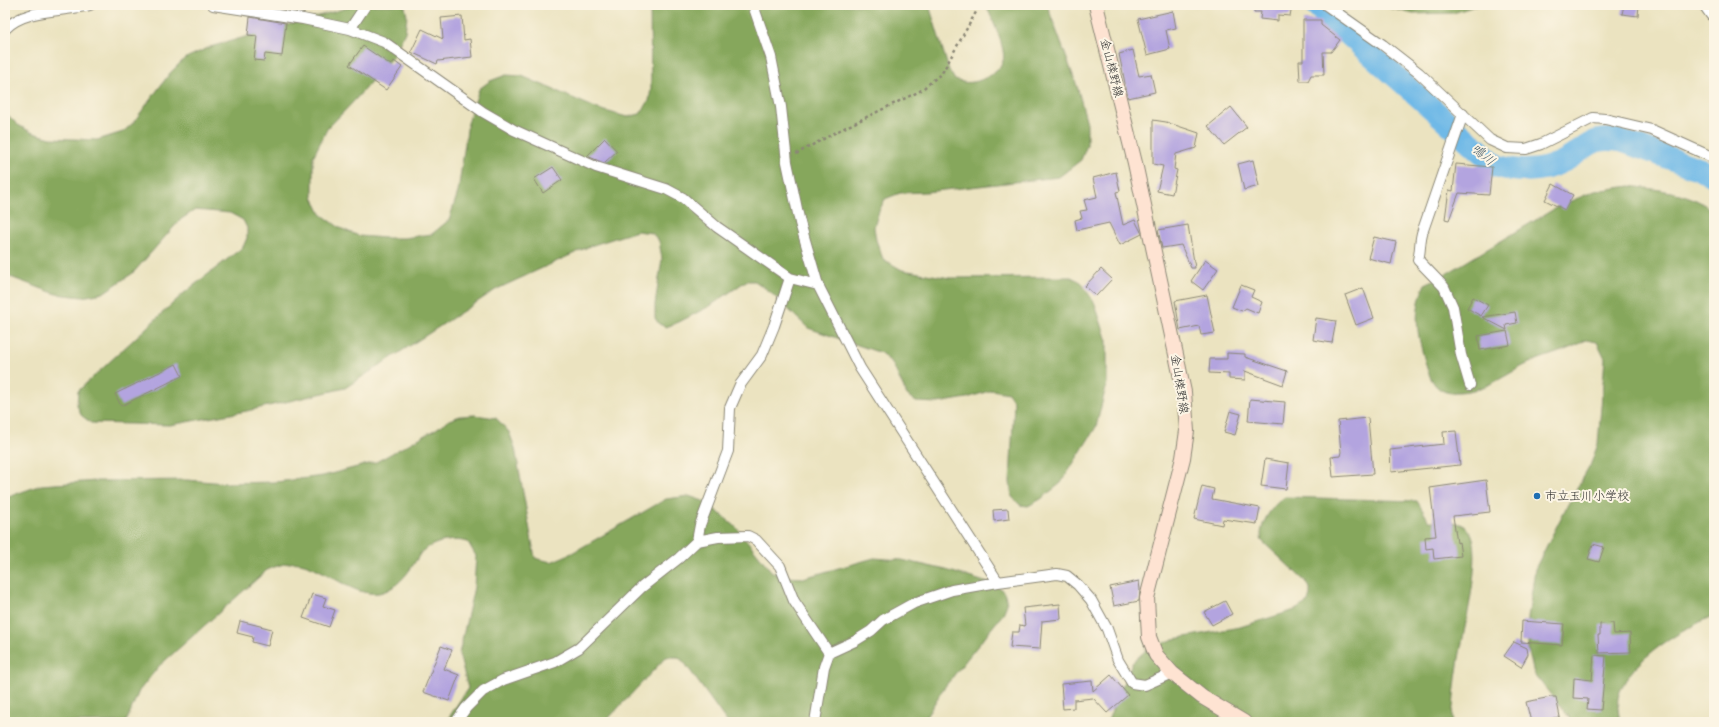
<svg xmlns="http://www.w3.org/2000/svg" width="1719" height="727" font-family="Pangolin,'Klee One',sans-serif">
<rect width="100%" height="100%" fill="#fcf5e5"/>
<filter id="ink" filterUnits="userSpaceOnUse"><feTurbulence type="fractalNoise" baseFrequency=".025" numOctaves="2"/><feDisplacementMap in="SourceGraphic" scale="8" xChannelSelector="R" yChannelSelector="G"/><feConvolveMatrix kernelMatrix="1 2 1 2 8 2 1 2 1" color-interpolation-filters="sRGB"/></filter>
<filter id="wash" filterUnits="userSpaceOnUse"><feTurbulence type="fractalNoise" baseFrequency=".012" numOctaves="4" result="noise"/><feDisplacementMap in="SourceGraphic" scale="16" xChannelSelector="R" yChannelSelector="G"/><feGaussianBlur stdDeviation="0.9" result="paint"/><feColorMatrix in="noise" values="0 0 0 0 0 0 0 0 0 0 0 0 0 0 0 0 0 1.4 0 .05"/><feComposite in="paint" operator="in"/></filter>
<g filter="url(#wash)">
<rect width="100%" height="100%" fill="#ebe3c0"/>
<path fill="#86a75c" stroke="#586944" d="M 357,5 L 402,5 L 405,7 L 407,16 L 405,32 L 394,55 L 355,100 L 327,129 L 313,157 L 313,197 L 321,214 L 340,228 L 359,236 L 386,238 L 404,238 L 432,234 L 449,220 L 458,192 L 468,123 L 479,89 L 490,81 L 506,75 L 522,76 L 598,109 L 627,117 L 640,114 L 649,101 L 651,89 L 650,5 L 929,5 L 949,70 L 955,80 C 966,84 975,83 985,78 C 992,75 1001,69 1003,61 C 1007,50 991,17 986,5 L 1047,5 L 1077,86 L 1087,123 L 1087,145 L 1081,160 L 1059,177 L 926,192 L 900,193 L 885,199 L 879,211 L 874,227 L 876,240 L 883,259 L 902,270 L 950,278 L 1071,277 L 1081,282 L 1095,304 L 1107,341 L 1107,383 L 1096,427 L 1061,483 L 1041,499 L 1028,506 L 1020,505 L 1012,497 L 1010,482 L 1014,402 L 1008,393 L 992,390 L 967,398 L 938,403 L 916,402 L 907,395 L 892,363 L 881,353 L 808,328 L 769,291 L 755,281 L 746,281 L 710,306 L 679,322 L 666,327 L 659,324 L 655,318 L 655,304 L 662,259 L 659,241 L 652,233 L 637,231 L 590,246 L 497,289 L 345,388 L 247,411 L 170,425 L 91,423 L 81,415 L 77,405 L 78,391 L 184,293 L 243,247 L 247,238 L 247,228 L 243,220 L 230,213 L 195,210 L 180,220 L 133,273 L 103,293 L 82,297 L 56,294 L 5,275 L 5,112 L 18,125 L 33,133 L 51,138 L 97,140 L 123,132 L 133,123 L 170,73 L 180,63 L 188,57 L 210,47 Z
M 1378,5 L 1478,5 L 1453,13 L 1413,14 Z
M 1630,186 C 1657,190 1694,191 1714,213 L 1714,615 C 1681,631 1631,658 1619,694 C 1616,702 1619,714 1620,722 L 1573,722 L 1534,674 L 1528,649 L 1528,618 L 1535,569 L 1567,506 L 1590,466 L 1598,444 L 1605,358 L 1597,342 L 1586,340 C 1568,351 1547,355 1527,364 C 1503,376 1486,391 1458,392 C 1454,392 1449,393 1446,392 C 1430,387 1427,368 1423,354 C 1416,329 1414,309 1425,284 L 1446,274 L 1559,206 L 1595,191 Z
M 475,415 L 496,418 L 509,432 L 515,448 L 535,558 L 551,562 L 572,553 L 666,499 L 689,496 L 706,502 L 736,527 L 772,572 L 786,577 L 803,578 L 874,558 L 902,560 L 946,570 L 998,586 L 1005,594 L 1007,604 L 1003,614 L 943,689 L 923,722 L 727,722 L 684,662 L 678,657 L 666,657 L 605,722 L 446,722 L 468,688 L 459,654 L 474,587 L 476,556 L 468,542 C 454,538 436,541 424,550 C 420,552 418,558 415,562 C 407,575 395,590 379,593 C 352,597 326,568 300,563 C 289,561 277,566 267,570 L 159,666 L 139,691 L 126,722 L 5,722 L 5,498 L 41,485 L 96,481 L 187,480 L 226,483 L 276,482 L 323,476 L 376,462 L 436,429 L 449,420 L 460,416 Z
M 1285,497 L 1417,501 L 1429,521 C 1442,522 1460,519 1469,530 C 1486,549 1461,639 1458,665 C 1455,682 1454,699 1452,717 L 1453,722 L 1107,722 L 1132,663 L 1145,651 L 1174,639 L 1240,627 L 1295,610 L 1308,602 L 1310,595 L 1310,588 L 1307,583 L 1262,541 C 1257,526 1273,504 1285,497 Z"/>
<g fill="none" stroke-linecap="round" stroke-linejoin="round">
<path stroke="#6fb9e7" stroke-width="23" d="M 1315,5 L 1497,166 C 1520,173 1544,172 1566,160 C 1589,147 1592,135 1622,141 L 1705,171 L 1714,176"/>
</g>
<g id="blocks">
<path fill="#b3a4df" d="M 1254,5 L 1292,5 L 1290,16 L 1278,15 L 1278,21 L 1260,19 L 1261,12 L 1254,12 Z
M 1624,5 L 1639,5 L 1638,16 L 1622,14 Z
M 1173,11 L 1176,28 L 1166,30 L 1170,49 L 1147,55 L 1138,19 Z
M 462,16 L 464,40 L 470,39 L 472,57 L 438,61 L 437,64 L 411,52 L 422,29 L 443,39 L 441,18 Z
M 250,17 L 286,23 L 282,56 L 265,54 L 264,61 L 254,60 L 257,36 L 248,35 Z
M 1303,20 L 1321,20 L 1321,25 L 1340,40 L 1331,52 L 1323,52 L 1324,75 L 1311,75 L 1308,81 L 1300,81 L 1299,61 L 1303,61 Z
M 363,46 L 391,65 L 394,61 L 402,67 L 386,90 L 349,65 Z
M 1133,50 L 1139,76 L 1151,74 L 1155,92 L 1128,98 L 1119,54 Z
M 1231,107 L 1247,127 L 1224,145 L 1208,126 Z
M 1153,120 L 1166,122 L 1199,133 L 1196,148 L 1176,154 L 1174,169 L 1177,170 L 1172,194 L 1157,191 L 1163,166 L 1153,164 Z
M 605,138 L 617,151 L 604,163 L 587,156 Z
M 1253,160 L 1259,186 L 1244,190 L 1238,164 Z
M 1456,164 L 1492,167 L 1489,195 L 1459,193 L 1449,220 L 1445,219 L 1449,190 L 1453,191 Z
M 553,167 L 562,180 L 543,193 L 534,179 Z
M 1116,172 L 1120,191 L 1116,192 L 1123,225 L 1135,220 L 1142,234 L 1120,245 L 1109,223 L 1077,230 L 1075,220 L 1082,218 L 1080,211 L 1087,210 L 1084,200 L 1097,197 L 1093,178 Z
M 1553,184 L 1573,195 L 1565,210 L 1545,200 Z
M 1188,225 L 1195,268 L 1191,268 L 1181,245 L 1162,248 L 1158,230 Z
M 1374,237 L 1396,242 L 1391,264 L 1368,258 Z
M 1205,260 L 1218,269 L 1203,290 L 1191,281 Z
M 1101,269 L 1112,279 L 1096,296 L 1085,286 Z
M 1241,285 L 1254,290 L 1251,297 L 1262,302 L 1258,313 L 1246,308 L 1242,311 L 1232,307 Z
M 1363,288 L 1374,318 L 1356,325 L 1345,295 Z
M 1207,295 L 1215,333 L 1201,335 L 1199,326 L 1180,330 L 1175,301 Z
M 1473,297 L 1488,305 L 1481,316 L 1467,308 Z
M 1515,312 L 1517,323 L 1506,325 L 1507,330 L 1482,317 Z
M 1316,318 L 1336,321 L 1332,343 L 1313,340 Z
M 1507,331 L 1510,345 L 1480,350 L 1478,336 Z
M 1227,353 L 1245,354 L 1245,357 L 1287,371 L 1283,385 L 1245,371 L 1245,380 L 1229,379 L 1229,374 L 1209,373 L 1210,359 L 1227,359 Z
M 176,364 L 182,376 L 121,406 L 115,394 Z
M 1250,399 L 1285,402 L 1283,424 L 1248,421 Z
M 1230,411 L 1241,414 L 1235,435 L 1224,432 Z
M 1368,418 L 1373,474 L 1333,477 L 1331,457 L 1340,456 L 1341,452 L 1338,421 Z
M 1456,431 L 1460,465 L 1391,472 L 1390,450 L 1444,444 L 1443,432 Z
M 1265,459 L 1289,463 L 1286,489 L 1261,486 Z
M 1486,480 L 1490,512 L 1453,516 L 1457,543 L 1459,542 L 1461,556 L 1434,559 L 1433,548 L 1426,549 L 1425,537 L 1436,536 L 1430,488 Z
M 1202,486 L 1214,489 L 1212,499 L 1260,508 L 1257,524 L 1223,519 L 1222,525 L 1194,519 Z
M 1008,509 L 1009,519 L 994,521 L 993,510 Z
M 1593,544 L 1604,547 L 1599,562 L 1588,559 Z
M 1139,581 L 1140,590 L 1139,601 L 1114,606 L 1110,587 Z
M 312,594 L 326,598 L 323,606 L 335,610 L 329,627 L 303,618 Z
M 1225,601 L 1232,614 L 1212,625 L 1204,612 Z
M 1060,604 L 1061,619 L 1042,621 L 1040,649 L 1010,647 L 1012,632 L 1019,632 L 1020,625 L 1025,626 L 1023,608 Z
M 240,621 L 272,629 L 268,646 L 252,642 L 253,637 L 237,633 Z
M 1522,621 L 1564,624 L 1562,645 L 1521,642 Z
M 1613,623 L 1614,634 L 1630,633 L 1631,652 L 1599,653 L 1598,635 L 1600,635 L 1600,624 Z
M 1514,642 L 1527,648 L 1528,654 L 1521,667 L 1504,656 Z
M 441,646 L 452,650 L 444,669 L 459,675 L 449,701 L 423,692 Z
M 1594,655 L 1606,656 L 1601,710 L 1587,709 L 1588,699 L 1573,698 L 1574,678 L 1592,680 Z
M 1111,675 L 1128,695 L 1107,713 L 1093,698 L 1074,700 L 1074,708 L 1063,709 L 1061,684 L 1092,681 L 1093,691 Z
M 1551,697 L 1556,697 L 1560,717 L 1531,722 L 1526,702 Z"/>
</g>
</g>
<g filter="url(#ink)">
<use href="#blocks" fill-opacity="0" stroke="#8b8776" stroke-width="1"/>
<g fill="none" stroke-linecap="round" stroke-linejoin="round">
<defs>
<path id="street" d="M 213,5 L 303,19 L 350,29 L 384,42 L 483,112 L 514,130 L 596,167 L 666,189 L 683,198 L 717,227 L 790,278 L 818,285
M 753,5 L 771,57 L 781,107 L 787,162 L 800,223 L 818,285 L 860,368 L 998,582
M 1326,5 L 1383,45 L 1419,73 L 1490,140 L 1507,148 L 1526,149 L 1541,144 L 1593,118 L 1605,119 L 1652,130 L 1714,158
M 1704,5 L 1711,15 L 1714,16
M 5,29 C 25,8 63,12 90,5
M 350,29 L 366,5
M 1463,114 L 1423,230 C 1419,241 1421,250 1418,260 L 1444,287 L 1453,307 L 1461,355 L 1470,385
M 697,541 L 718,537 L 748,536 L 756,540 L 780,566 L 794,601 L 829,653
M 456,722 L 466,708 L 483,691 L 503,680 L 555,662 L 579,648 L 642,587 L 679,558 L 697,541 L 700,525 L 728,451 L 730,408 L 740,385 L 762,355 L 774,326 L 790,278
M 815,722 L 824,667 L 829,653 L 855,641 L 871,631 L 883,620 L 914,603 L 952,590 L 998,582 L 1057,574 L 1067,576 L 1078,585 L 1091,600 L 1107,629 L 1118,660 L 1132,683 L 1145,685 L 1172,673"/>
<path id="secondary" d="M 1096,5 L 1135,163 L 1184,392 L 1187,431 L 1183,458 L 1147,598 L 1149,637 L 1156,655 L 1172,673 L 1202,697 L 1244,722"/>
</defs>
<use href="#street" stroke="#8b8776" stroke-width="12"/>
<use href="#secondary" stroke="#8b8776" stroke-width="16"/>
<path stroke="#8b8776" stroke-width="2.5" stroke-dasharray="3 3" stroke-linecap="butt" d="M 796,154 L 840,130 L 920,91 L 942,73 L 980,5"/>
<use href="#street" stroke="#fff" stroke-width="10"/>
<use href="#secondary" stroke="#fee3d2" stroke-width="14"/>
</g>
</g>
<circle fill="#1f6fb2" stroke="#fcf5e5" stroke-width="1.5" cx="1537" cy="496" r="4"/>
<g text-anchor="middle" stroke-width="4" stroke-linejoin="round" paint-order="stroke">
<g font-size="12" fill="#2b2b2b" stroke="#fcf5e5">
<text transform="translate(1112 68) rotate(76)" y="4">金山檪野線</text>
<text transform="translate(1180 384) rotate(81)" y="4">金山檪野線</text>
</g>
<g font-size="12" fill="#2b2b2b" stroke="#fcf5e5" text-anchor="start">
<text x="1545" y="500">市立玉川小学校</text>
</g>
<g font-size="13" font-style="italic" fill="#3f5663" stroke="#fcf5e5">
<text transform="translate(1484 154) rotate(40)" y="5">鳴川</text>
</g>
</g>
<rect width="1719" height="727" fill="none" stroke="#fcf5e5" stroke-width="20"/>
</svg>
